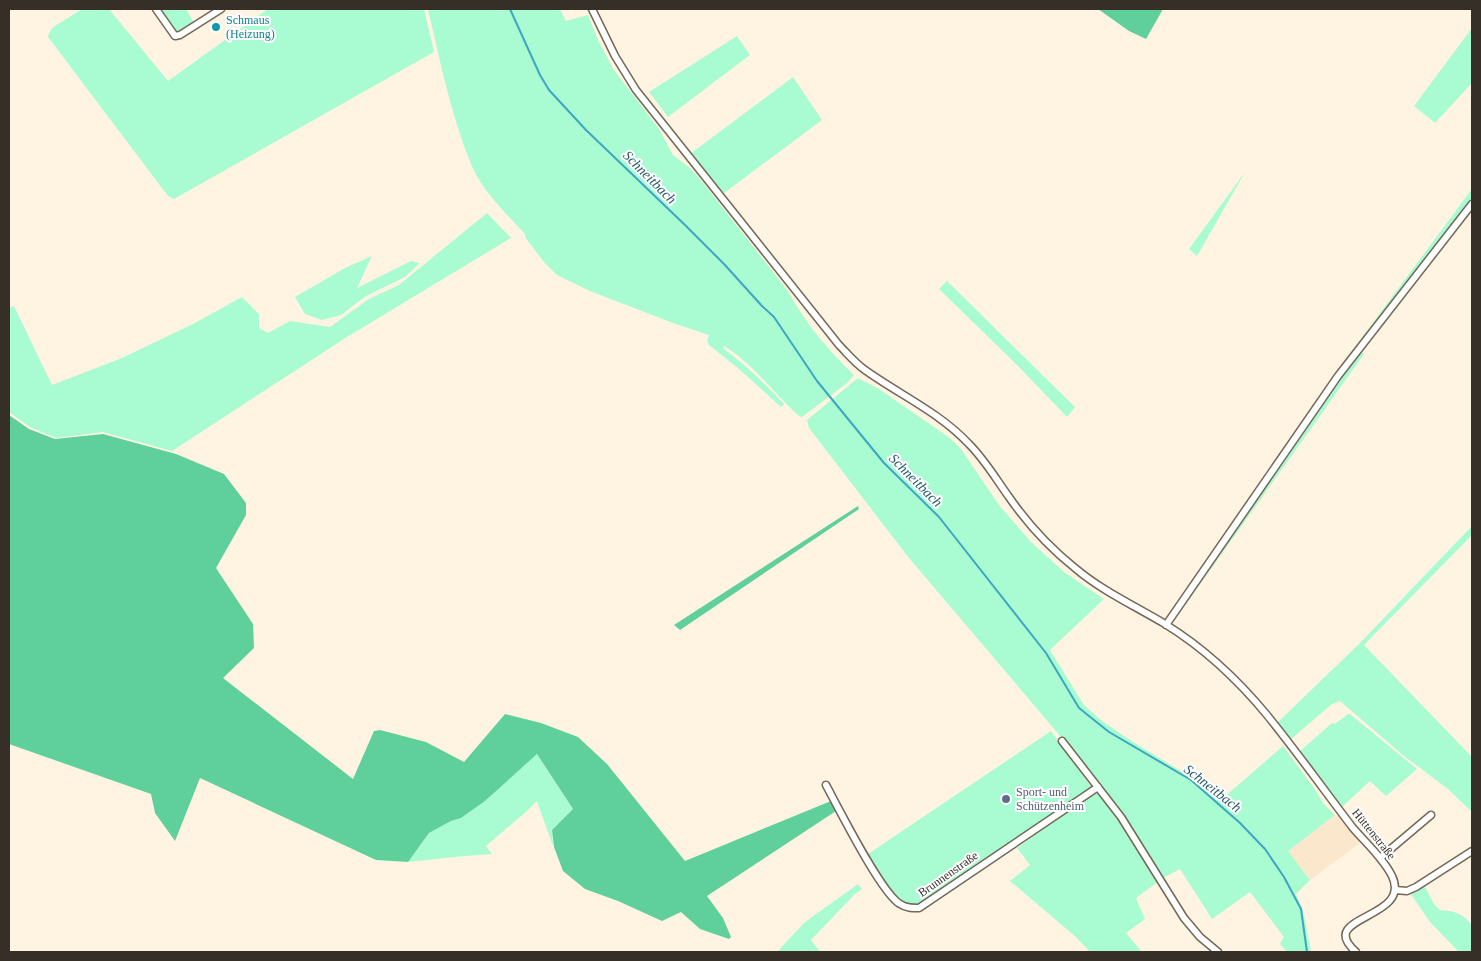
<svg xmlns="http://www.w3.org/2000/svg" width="1481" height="961" font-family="Georgia,serif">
<rect width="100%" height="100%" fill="#fff3e2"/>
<path fill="#fae7cc" d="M 1335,815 L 1339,816 L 1360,843 L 1310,880 L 1288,851 Z"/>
<path fill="#a9fbd1" d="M 82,9 L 109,9 L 168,81 L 268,9 L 424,9 L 434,52 L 174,199 L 168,196 L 48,37 L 49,33 L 52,28 Z
M 166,9 L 186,9 L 194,23 L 178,32 L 175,32 L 162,11 Z
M 428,9 L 560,9 L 566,21 L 588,15 L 599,42 L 614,70 L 659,129 L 673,155 L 691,169 L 704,184 L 788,291 C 805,323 828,350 854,375 L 847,383 L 802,417 L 799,416 C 773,393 754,364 724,346 L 724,349 C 746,365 765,384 784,404 L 781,407 L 739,369 L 709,345 L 707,341 L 709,335 L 673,323 L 590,291 L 557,275 L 544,262 L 525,237 L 525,234 C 506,213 482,191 471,164 C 451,115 440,61 428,9 Z
M 1472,28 L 1472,83 L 1435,123 L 1414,106 Z
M 737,36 L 750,55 L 668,117 L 649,92 Z
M 793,77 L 822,120 L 724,193 L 690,154 Z
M 1245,172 L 1197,256 L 1189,249 Z
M 1472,189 L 1472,199 L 1339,372 L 1337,371 Z
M 487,213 L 511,238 L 347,337 L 172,451 L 103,432 L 56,438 L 30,427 L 9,412 L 9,308 L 14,306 L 52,385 L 122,358 L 193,324 L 242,297 L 259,314 L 259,328 L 268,333 L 290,321 L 330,327 L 369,299 L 399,285 Z
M 372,256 L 357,288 L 411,261 L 420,263 L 405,277 L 366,296 L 341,315 L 322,320 L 305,314 L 295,297 L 345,268 Z
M 947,281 L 1075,407 L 1067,417 L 1018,366 L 939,289 Z
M 1360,351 L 1364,354 L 1174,621 L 1261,495 L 1327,395 Z
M 858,378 L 879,389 L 950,438 L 961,449 L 999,505 L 1031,542 L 1064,572 L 1104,599 L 1050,650 L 1084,705 L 1102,721 L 1133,742 L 1189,776 L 1222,799 L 1283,746 L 1314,788 L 1323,803 L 1335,815 L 1288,851 L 1310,880 L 1296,894 L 1303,911 L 1311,952 L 1287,952 L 1280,944 L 1284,937 L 1250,892 L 1212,919 L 1180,869 L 1163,878 L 1101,784 L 909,558 L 809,428 L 807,420 Z
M 1472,526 L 1472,535 L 1364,645 L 1472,757 L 1472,812 L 1448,789 L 1404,756 L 1340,701 L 1332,704 L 1290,740 L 1277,723 L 1360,643 Z
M 1348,714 L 1350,714 L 1417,769 L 1386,796 L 1370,781 L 1341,808 L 1299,752 L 1332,723 L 1335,724 Z
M 1051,731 L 1092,788 L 919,904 L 906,905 L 895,897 L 868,854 Z
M 537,754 L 573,809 L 552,830 L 553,846 L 537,801 L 527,811 L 486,846 L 492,854 L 464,856 L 408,862 L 429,833 L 451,821 L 461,818 L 485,801 Z
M 1098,793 L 1101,795 L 1119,818 L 1159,881 L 1136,898 L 1145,919 L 1126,933 L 1142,952 L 1090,952 L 1076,937 L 1010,881 L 1030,865 L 1017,848 L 1078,804 Z
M 858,884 L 862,889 L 855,894 L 811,940 L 820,952 L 777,952 L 805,922 Z
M 1424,885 L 1434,904 L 1440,910 C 1454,911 1463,913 1472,925 L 1472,952 L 1459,952 L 1430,922 L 1410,893 Z"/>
<path fill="#5fd09c" d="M 1098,9 L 1163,9 L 1146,39 L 1129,31 Z
M 9,415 L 29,429 L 55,439 L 103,434 L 176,454 L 224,474 L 246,503 L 246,515 L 216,568 L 253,624 L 254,648 L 223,678 L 353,779 L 374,731 L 380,730 L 426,742 L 464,762 L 505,714 L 541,723 L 578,737 L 607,764 L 685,861 L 831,801 L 836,811 L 707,896 L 723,918 L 731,937 L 729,939 L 700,929 L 681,912 L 662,921 L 618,901 L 585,889 L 563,871 L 554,847 L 552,830 L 573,809 L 537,754 L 485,801 L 461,818 L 451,821 L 429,833 L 408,862 L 376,860 L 200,778 L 175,841 L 155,813 L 151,794 L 9,744 Z
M 858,506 L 859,509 L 680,630 L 674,625 Z"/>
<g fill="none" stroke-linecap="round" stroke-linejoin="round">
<path stroke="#3da6c2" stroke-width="2" d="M 510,9 L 540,75 L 549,90 L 586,130 L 685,225 L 724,264 L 762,306 L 774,317 L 817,381 L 884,463 L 939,517 L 1046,653 L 1079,708 L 1109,732 L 1191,780 L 1240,823 L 1265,849 L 1284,877 L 1301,909 L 1307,952"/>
<defs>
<path id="street" d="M 156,9 L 175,36 L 180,35 L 221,9
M 592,9 L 615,56 L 636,90 L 839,345 C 847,353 855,363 865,370 C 900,395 939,412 969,444 C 985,460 996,479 1009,497 C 1027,523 1050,548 1075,568 C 1102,591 1135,606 1165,624 C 1204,648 1238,680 1267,715 C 1297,752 1324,790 1353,828 C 1366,843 1383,858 1392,876 C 1413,920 1314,915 1356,952
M 1166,625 L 1338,376 L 1472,204
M 1062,741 L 1121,817 L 1184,918 L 1200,937 L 1218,952
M 826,785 C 839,809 881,893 900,904 C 906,908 912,908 919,908 L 1098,787
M 1380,858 L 1431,815
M 1395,890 L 1407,891 L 1416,887 L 1472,851"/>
</defs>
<use href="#street" stroke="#746755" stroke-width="9"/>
<use href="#street" stroke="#fff" stroke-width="6"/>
</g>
<circle fill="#0f9aa8" stroke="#fff" stroke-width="2" cx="216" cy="27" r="5"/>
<circle fill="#5c6f8a" stroke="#fff" stroke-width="2" cx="1006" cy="799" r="5"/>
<g text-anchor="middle" stroke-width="4" stroke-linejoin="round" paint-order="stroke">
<g font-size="12" fill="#0d838f" stroke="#fff" text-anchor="start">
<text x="226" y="24">Schmaus<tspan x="226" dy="14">(Heizung)</tspan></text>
</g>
<g font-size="12" fill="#4e5e75" stroke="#fff" text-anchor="start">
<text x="1016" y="796">Sport- und<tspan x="1016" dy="14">Schützenheim</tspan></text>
</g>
<g font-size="12" fill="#352f28" stroke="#fff">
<text transform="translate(1374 834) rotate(51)" y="4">Hüttenstraße</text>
<text transform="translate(948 874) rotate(-35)" y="4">Brunnenstraße</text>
</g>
<g font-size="14" font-style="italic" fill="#1f5868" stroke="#fff">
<text transform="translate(650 177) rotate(45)" y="5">Schneitbach</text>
<text transform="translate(916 480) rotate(45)" y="5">Schneitbach</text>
<text transform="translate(1213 788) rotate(38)" y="5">Schneitbach</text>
</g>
</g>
<rect width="1481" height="961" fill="none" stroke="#352f28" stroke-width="20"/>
</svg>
